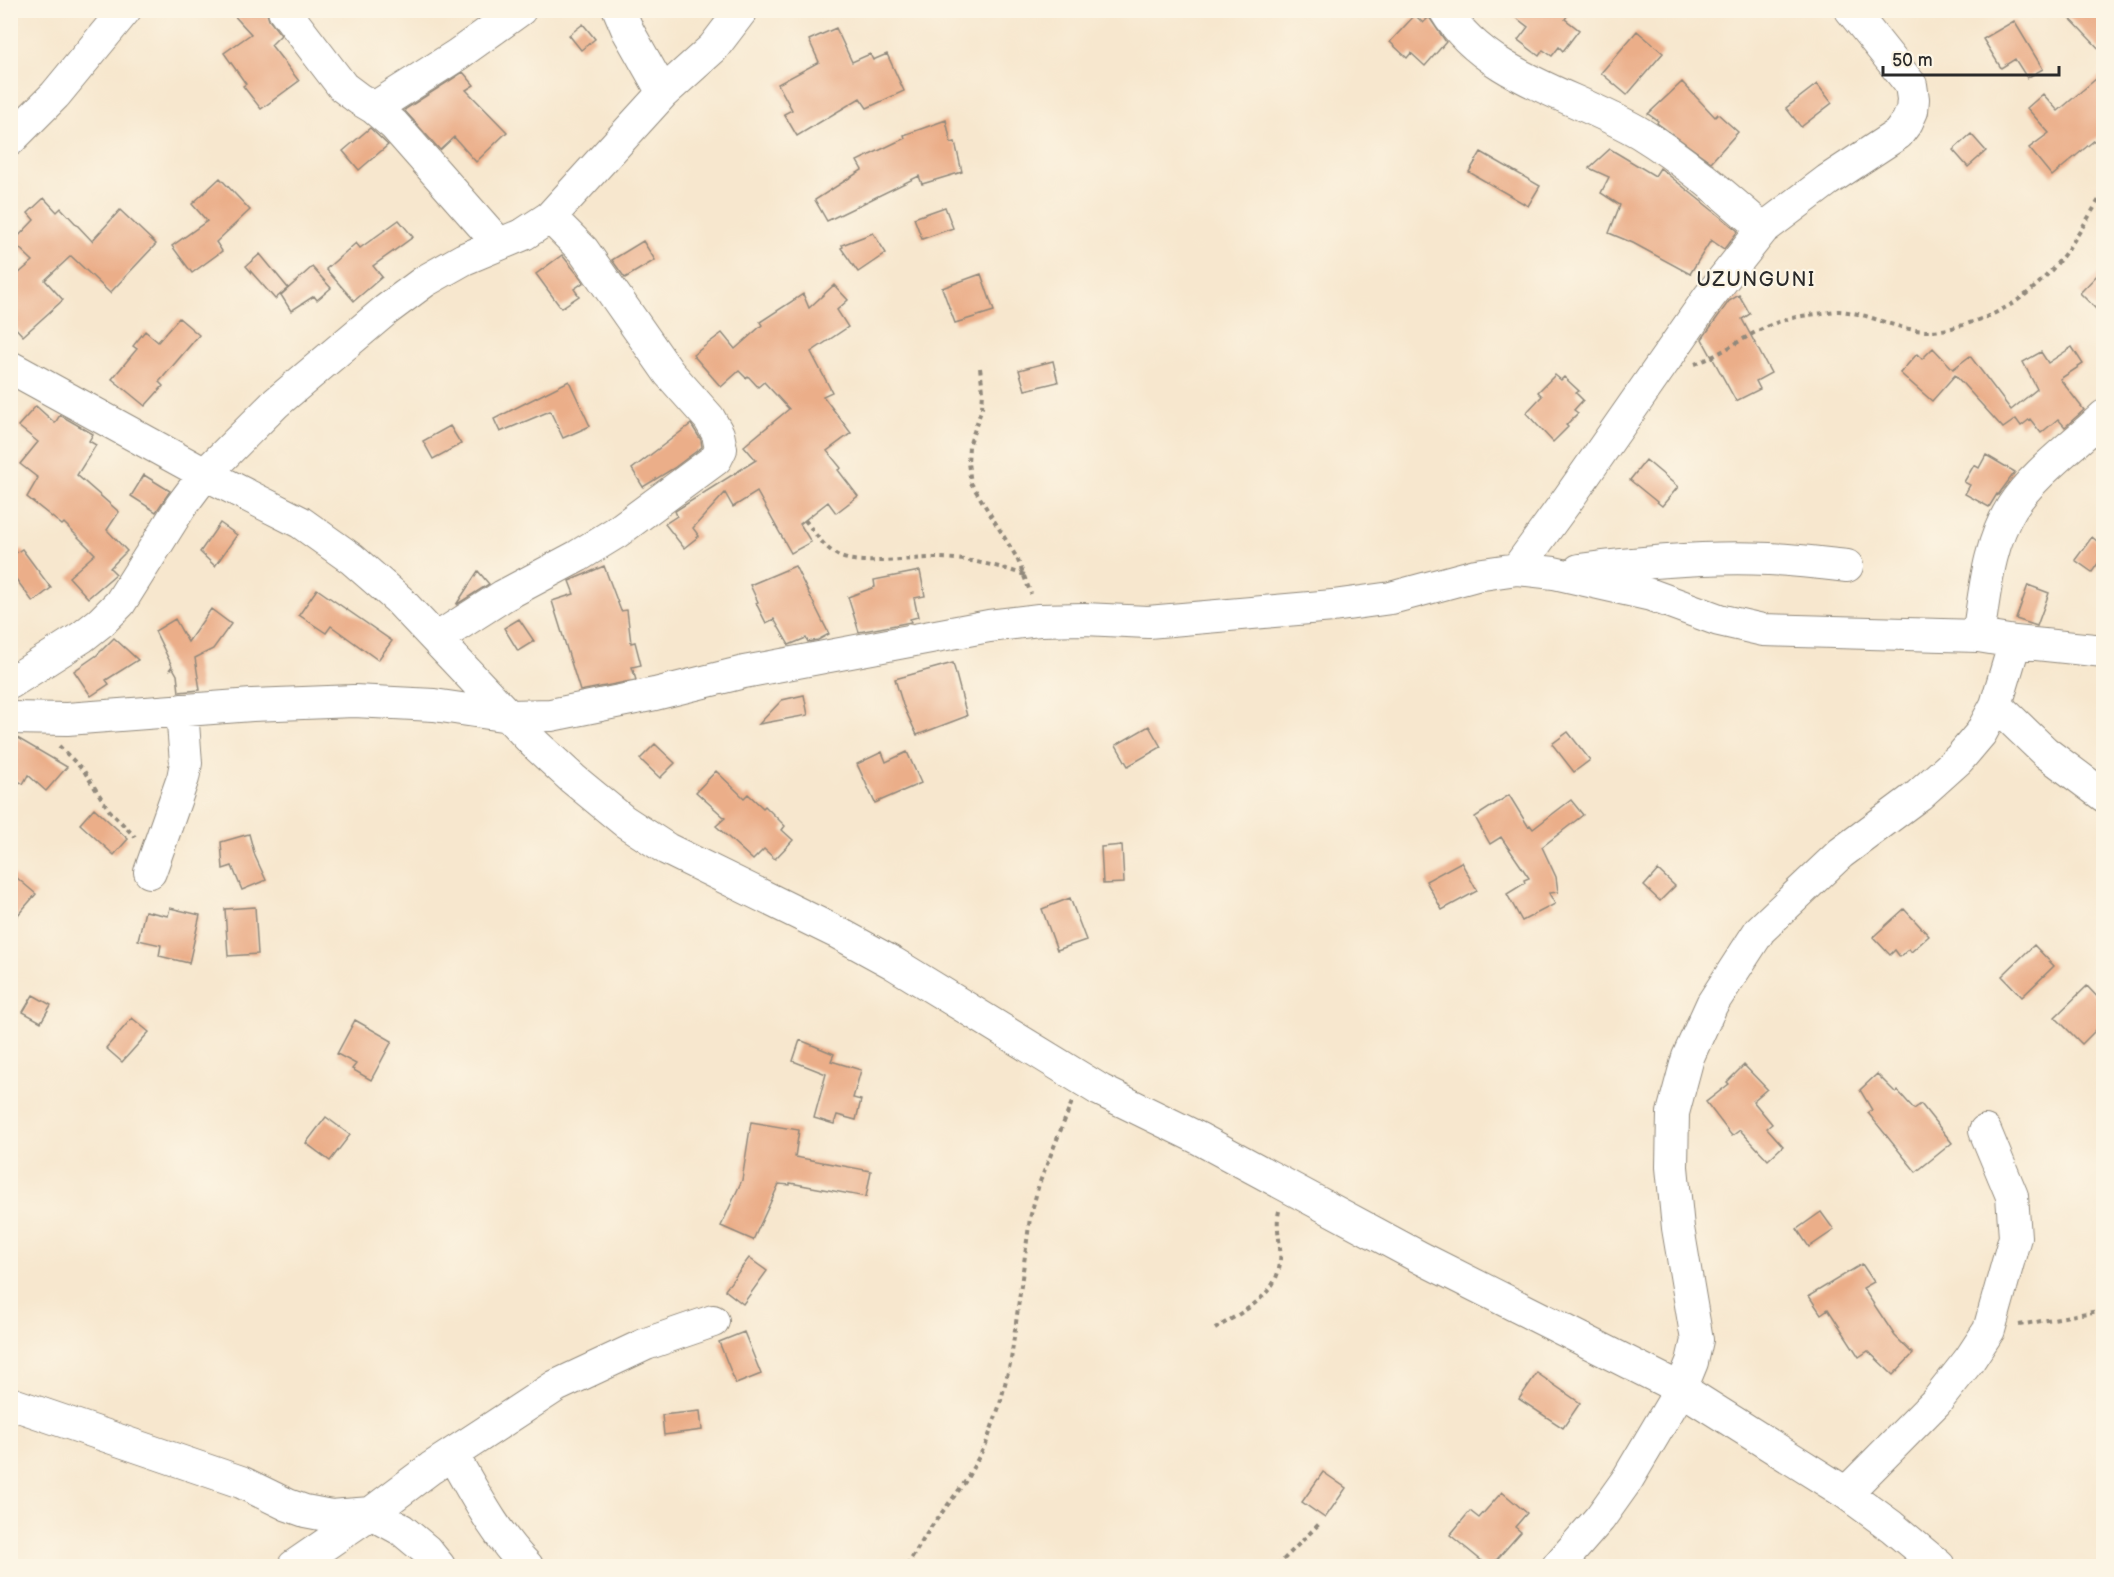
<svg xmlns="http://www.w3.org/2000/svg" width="2114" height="1577" font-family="'Balsamiq Sans',sans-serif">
<rect width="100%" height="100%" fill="#fcf5e5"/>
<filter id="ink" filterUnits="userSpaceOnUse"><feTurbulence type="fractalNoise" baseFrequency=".0167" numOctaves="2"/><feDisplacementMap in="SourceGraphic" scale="12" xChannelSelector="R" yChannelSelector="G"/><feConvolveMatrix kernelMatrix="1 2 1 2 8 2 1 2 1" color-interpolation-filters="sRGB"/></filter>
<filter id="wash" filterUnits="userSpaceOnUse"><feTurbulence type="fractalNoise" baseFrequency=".008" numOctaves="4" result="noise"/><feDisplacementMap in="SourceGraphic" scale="24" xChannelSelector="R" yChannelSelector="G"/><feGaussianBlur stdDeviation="1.35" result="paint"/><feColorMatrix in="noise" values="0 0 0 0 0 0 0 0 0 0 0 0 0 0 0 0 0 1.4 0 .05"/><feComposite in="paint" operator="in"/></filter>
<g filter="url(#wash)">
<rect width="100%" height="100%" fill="#f7e7ce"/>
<g id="blocks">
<path fill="#ebae89" d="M 229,10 L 266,10 L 269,20 L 281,35 L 271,45 L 299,81 L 261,109 L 243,86 L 246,84 L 224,53 L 251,34 Z
M 1506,10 L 1571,10 L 1565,19 L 1579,30 L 1563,51 L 1559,47 L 1552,56 L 1543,50 L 1539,56 L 1518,40 L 1528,27 Z
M 2062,10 L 2103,10 L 2103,53 Z
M 1415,15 L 1423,23 L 1429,17 L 1446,42 L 1425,66 L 1411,53 L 1407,58 L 1390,42 Z
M 2014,21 L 2043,69 L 2027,78 L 2015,59 L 2001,68 L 1983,39 Z
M 583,24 L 595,39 L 581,50 L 569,35 Z
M 836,28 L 852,62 L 870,54 L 873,60 L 887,54 L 904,91 L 867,108 L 860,98 L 797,136 L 784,114 L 792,110 L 778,84 L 819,62 L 809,40 Z
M 1637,31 L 1663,53 L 1627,95 L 1601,73 Z
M 463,72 L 474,85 L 466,90 L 507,132 L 476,162 L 454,137 L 440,150 L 404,110 Z
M 2103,73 L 2103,133 L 2052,176 L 2029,148 L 2049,133 L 2027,108 L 2043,94 L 2058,111 Z
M 1682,82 L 1715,117 L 1718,114 L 1738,132 L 1711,162 L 1657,123 L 1658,121 L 1648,114 Z
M 1817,84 L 1832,103 L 1801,127 L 1786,108 Z
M 946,120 L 951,143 L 955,142 L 962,172 L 922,184 L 919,176 L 827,221 L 815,200 L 862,170 L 857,161 L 905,138 L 904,135 Z
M 370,128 L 388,145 L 359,170 L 343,151 Z
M 1971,134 L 1986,151 L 1968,167 L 1953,150 Z
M 1610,149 L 1655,176 L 1660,168 L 1738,231 L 1724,249 L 1711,240 L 1690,274 L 1633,243 L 1609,233 L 1620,205 L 1601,193 L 1609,177 L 1589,168 Z
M 1481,152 L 1540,186 L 1528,206 L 1469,172 Z
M 220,178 L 250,210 L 216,242 L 222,251 L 192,273 L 172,246 L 207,221 L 192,204 Z
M 44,198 L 57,212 L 61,208 L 92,241 L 120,210 L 156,244 L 110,293 L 71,256 L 45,280 L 63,300 L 23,336 L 10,322 L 10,281 L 33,261 L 13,242 L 34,220 L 28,213 Z
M 945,207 L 953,228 L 922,239 L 914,218 Z
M 399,220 L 413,237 L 373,266 L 382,277 L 354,301 L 326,269 L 356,243 L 360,248 Z
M 873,233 L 886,253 L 858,272 L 841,248 L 843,247 L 842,245 Z
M 643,241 L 655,260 L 625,278 L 612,260 Z
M 260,254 L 288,288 L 275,299 L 246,266 Z
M 562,255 L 584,282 L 574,289 L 579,296 L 561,308 L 536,274 Z
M 312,267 L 331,288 L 317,300 L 314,296 L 291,311 L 281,295 Z
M 2103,269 L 2103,316 L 2080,293 Z
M 981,274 L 994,311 L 955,323 L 942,288 Z
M 834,285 L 848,300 L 837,310 L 848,327 L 811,352 L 832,392 L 823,396 L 851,433 L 827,451 L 841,468 L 838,470 L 858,496 L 836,513 L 828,502 L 800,524 L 811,542 L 791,553 L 757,492 L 733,507 L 725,493 L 693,528 L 699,536 L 684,548 L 665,524 L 677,516 L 675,511 L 756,460 L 744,446 L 789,409 L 764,382 L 758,387 L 748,376 L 746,378 L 739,371 L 721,387 L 693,355 L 722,333 L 735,349 L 762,325 L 760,322 L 803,294 L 809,308 Z
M 1739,295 L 1750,314 L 1742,319 L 1771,373 L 1756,381 L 1760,389 L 1736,401 L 1702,339 L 1729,301 Z
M 179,318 L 199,335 L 159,382 L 163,386 L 145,406 L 112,379 L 137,349 L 133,346 L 145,331 L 158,342 Z
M 2072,347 L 2083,364 L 2060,379 L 2084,410 L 2065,427 L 2058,419 L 2041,433 L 2030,419 L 2021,426 L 2016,419 L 2003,428 L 1955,375 L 1932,401 L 1900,373 L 1917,354 L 1922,359 L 1933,348 L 1953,369 L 1970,356 L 2011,410 L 2037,389 L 2023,362 L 2041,352 L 2048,363 Z
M 1053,361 L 1058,382 L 1025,390 L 1019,370 Z
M 1555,375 L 1561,380 L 1564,377 L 1579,391 L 1576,393 L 1583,400 L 1574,410 L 1578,413 L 1566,425 L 1568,427 L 1553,442 L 1526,413 L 1542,396 L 1538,392 Z
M 569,381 L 590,426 L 563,438 L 550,411 L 500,432 L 494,419 Z
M 36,406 L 55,423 L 60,415 L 93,434 L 89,441 L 96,445 L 77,475 L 119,512 L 107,530 L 127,551 L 110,568 L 116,574 L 88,598 L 69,577 L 95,554 L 64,523 L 62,525 L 27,497 L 38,478 L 20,464 L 38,442 L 18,426 Z
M 691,424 L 701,440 L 702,447 L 674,468 L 643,487 L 632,469 Z
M 450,426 L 461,444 L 433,459 L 423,441 Z
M 1986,455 L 2015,472 L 1998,495 L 1997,494 L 1989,507 L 1965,494 L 1970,485 L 1964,482 L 1974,465 L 1979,468 Z
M 1646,460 L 1678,487 L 1662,506 L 1630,480 Z
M 144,475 L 170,491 L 156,512 L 131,496 Z
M 220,523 L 237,535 L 215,566 L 200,552 Z
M 2092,537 L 2103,546 L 2103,556 L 2092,572 L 2075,560 Z
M 22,549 L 51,588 L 33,602 L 10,571 L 10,557 Z
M 604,566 L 621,611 L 627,610 L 631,643 L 635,642 L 641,665 L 632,667 L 636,680 L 580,691 L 552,601 L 574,594 L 569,581 Z
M 795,566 L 829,634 L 818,640 L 808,642 L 806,638 L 789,645 L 774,619 L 766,623 L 756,603 L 758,602 L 750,585 Z
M 478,571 L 489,584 L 456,605 Z
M 920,571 L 925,596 L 914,598 L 918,617 L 910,619 L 911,622 L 859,632 L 848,597 L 875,587 L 874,580 Z
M 2028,585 L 2049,593 L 2037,626 L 2016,619 Z
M 317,589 L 392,641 L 378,660 L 331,626 L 326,633 L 299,615 Z
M 211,609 L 231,624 L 213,649 L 195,658 L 200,690 L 179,692 L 177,675 L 173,668 L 169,670 L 172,666 L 155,631 L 175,619 L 188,642 Z
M 519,619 L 534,641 L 518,651 L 504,628 Z
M 114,638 L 138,660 L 106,680 L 109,684 L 91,696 L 74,671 L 97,655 Z
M 953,663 L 967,716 L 917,735 L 903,705 L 895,679 Z
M 804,695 L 808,715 L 759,724 L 782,700 Z
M 1149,726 L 1161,747 L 1128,766 L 1116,745 Z
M 1568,732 L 1590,760 L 1574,772 L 1552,744 Z
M 10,736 L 14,736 L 67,767 L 46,791 L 28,775 L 23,784 L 10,776 Z
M 655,744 L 675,763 L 660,778 L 640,759 Z
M 882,752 L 886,762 L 907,752 L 921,783 L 875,803 L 857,764 Z
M 716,771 L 744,798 L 748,794 L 763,808 L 765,806 L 785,826 L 782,830 L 793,840 L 775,859 L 764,849 L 753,860 L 716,826 L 725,818 L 696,792 Z
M 1509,795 L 1528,826 L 1530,825 L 1533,829 L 1571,800 L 1583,815 L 1542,847 L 1556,877 L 1558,892 L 1549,893 L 1555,904 L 1522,921 L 1507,894 L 1525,883 L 1524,880 L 1529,878 L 1501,837 L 1490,844 L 1475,817 Z
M 94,808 L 128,839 L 114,855 L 80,824 Z
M 249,834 L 255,856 L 266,880 L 242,890 L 232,866 L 223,869 L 221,842 Z
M 1122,845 L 1124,883 L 1103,884 L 1101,847 Z
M 1461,862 L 1477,891 L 1442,910 L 1426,881 Z
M 1658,870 L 1675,886 L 1660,901 L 1644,886 Z
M 10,872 L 36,894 L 10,924 Z
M 1070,898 L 1086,940 L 1057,950 L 1042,909 Z
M 255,907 L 258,954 L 228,956 L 225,909 Z
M 170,908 L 200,915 L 189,963 L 159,956 L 161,945 L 138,940 L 145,911 L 168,916 Z
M 1904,909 L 1929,936 L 1911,952 L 1909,949 L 1900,957 L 1895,950 L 1890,955 L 1873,937 Z
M 2034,945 L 2054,966 L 2022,997 L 2002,976 Z
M 2087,986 L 2103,1003 L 2103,1023 L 2082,1044 L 2055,1017 Z
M 33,995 L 51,1005 L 41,1022 L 23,1012 Z
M 132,1018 L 149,1032 L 122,1062 L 106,1048 Z
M 355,1020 L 392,1041 L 371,1080 L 352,1069 L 356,1064 L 337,1054 Z
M 800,1040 L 834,1054 L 831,1061 L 861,1070 L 853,1098 L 861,1100 L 856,1120 L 837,1115 L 834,1124 L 814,1118 L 826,1074 L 793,1061 Z
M 1744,1065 L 1767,1089 L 1753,1101 L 1772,1124 L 1767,1128 L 1783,1146 L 1768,1160 L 1740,1130 L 1732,1136 L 1706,1102 L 1729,1084 L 1727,1082 Z
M 1877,1074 L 1896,1093 L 1898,1091 L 1914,1109 L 1921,1104 L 1952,1143 L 1916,1172 L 1868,1113 L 1872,1110 L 1860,1090 Z
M 326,1117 L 350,1135 L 330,1161 L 306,1143 Z
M 751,1122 L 799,1130 L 795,1157 L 871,1171 L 866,1197 L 790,1183 L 790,1185 L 779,1184 L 753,1240 L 721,1226 L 742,1180 Z
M 1821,1212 L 1834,1230 L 1809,1247 L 1797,1229 Z
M 749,1258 L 767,1271 L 743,1304 L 725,1290 Z
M 1862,1264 L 1874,1282 L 1863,1288 L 1895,1336 L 1913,1354 L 1893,1375 L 1868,1351 L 1859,1357 L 1828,1309 L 1821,1314 L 1809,1296 Z
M 744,1332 L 761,1374 L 736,1384 L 719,1342 Z
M 1537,1373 L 1580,1403 L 1563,1428 L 1519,1399 Z
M 700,1411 L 702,1430 L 664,1435 L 662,1415 Z
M 1323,1472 L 1346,1488 L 1325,1518 L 1302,1502 Z
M 1502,1492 L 1527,1513 L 1515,1527 L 1521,1532 L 1491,1566 L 1488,1566 L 1450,1535 L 1470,1511 L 1479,1518 Z"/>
</g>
</g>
<g filter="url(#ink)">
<use href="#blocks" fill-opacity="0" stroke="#91897c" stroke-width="1.5"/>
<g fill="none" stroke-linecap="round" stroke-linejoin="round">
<defs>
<path id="minor" d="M 284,10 L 343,87 L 359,99 L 374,108 L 394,125 L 499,244
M 619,10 L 628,31 L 663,93
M 1445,10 C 1485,77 1576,95 1640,133 C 1684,160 1724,195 1763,229
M 374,108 L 457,55 L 520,10
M 10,140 L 55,95 L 125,10
M 10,367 L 205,474 L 300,522 L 352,559 L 398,599 L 535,744 L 573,779 L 624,821 L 667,849 L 840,934 L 893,963 L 1100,1090 L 1198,1138 L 1421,1258 L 1681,1389 L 1846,1493 L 1891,1526 L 1939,1566
M 1517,569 L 1568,499 L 1709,297 L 1763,229 L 1828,180 L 1898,134 L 1907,122 L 1912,111 L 1913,99 L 1911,85 L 1851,10
M 1579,570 C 1641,562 1705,556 1769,559 C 1795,560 1821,563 1847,566
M 1978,636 C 1985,593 1988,545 2012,507 C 2033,474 2075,444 2104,416
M 436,639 L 503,596 L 578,556 L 617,532 L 716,459 L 721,449 L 718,434 L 709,418 L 669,373 L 583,250 L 550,217
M 10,683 L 82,637 L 101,622 L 120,603 L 181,506 L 205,474 L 276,403 L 386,310 L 425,281 L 464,259 L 524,234 L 550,217 L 663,93 L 713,48 L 742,10
M 1996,705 L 2045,752 L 2104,796
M 10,718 L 67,719 L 252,705 L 354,701 L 434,705 L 509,716 L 551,715 L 655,694 L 744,672 L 989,626 L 1039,620 L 1084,619 L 1148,622 L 1333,606 L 1391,598 L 1476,575 L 1517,569 L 1554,573 L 1651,595 L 1719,620 L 1763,630 L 1978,636 L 2015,642 L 2104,651
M 150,872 L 183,778 L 186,763 L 182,710
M 10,1403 L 241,1482 L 288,1505 L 305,1511 L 331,1516 L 371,1513 L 402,1530 L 426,1550 L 439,1566
M 452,1454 C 475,1494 495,1534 527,1566
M 1846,1493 L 1936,1402 L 1970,1359 L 1989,1330 L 2015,1237 L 2012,1196 L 1985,1131
M 294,1566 L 371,1513 L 431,1468 L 556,1386 L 646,1344 L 713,1321
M 1558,1566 L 1600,1518 L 1627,1480 L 1681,1389 L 1692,1362 L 1697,1340 L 1678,1228 L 1672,1167 L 1673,1113 L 1688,1057 L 1712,1004 L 1760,930 L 1841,853 L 1919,795 L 1959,759 L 1981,733 L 1996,705 L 2015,642"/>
</defs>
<use href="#minor" stroke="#91897c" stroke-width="34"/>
<path stroke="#91897c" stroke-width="4" stroke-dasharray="4.5 4.5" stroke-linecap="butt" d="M 1695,364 C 1721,355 1743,337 1768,326 C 1783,319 1800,316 1816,314 C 1824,313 1832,311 1839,311 C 1870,313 1897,331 1928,331 C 1946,331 1964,325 1981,319 C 2045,295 2071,247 2104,191
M 980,368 L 983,391 L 982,408 L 969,446 L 968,463 L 971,483 L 1017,558 L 1031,594
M 805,520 C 815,533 824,548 839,556 C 860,567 914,557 939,558 C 969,559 996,565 1025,575
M 59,746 L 84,771 L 109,810 L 135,837
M 2019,1325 L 2104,1310
M 1215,1329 C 1241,1312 1277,1297 1280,1262 C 1282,1245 1275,1229 1279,1211
M 907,1566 L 931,1527 L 965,1482 L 986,1444 L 1000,1404 L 1011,1360 L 1030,1218 L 1039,1184 L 1072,1102
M 1277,1566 L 1320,1523"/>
<use href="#minor" stroke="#fff" stroke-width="32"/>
</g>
</g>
<g text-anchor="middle" stroke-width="4.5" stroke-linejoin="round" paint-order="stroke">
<g font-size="20" letter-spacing="1.5" fill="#2b2b2b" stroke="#fcf5e5">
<text x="1756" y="286">UZUNGUNI</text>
</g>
</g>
<rect width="2114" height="1577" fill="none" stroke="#fcf5e5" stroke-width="36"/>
<path d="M1883 66v9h176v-9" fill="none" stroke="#2b2b2b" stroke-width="3"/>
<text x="1892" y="66" font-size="18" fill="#2b2b2b" stroke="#fcf5e5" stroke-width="4.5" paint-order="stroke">50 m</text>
</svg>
